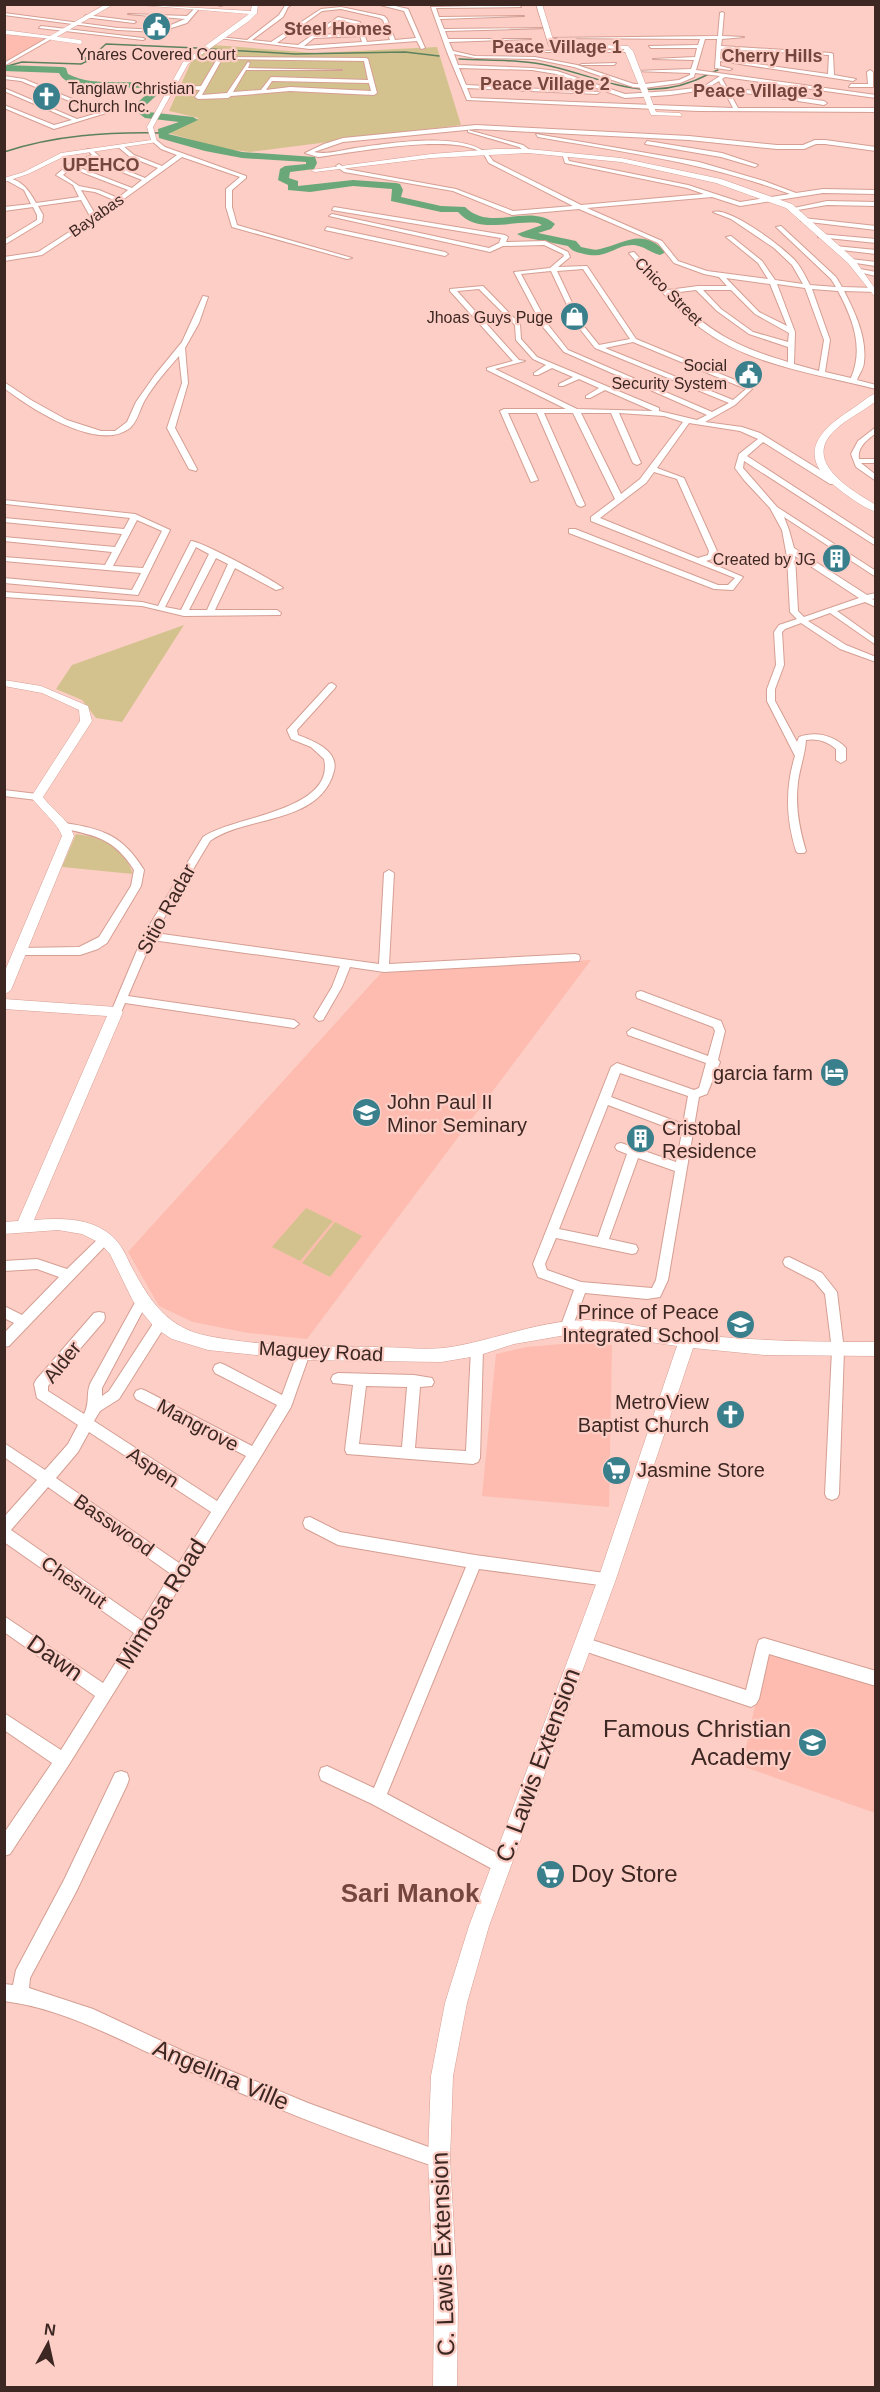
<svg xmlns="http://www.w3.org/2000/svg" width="880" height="2392" font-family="Arial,sans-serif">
<rect width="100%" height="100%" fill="#fdcec5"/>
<path fill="#fdbcaf" d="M 5,33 L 48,39 L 5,62 Z
M 591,960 L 307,1339 L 248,1333 L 193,1322 L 159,1306 L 128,1252 L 381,973 Z
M 584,1342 L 612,1345 L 609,1507 L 482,1496 L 496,1354 L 527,1347 Z
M 767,1649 L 875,1684 L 875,1813 L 742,1766 Z"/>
<path fill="#d4c28e" d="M 213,45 L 316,53 L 437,47 L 461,125 L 250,152 L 225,149 L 168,133 L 199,118 L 169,111 L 191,62 Z
M 184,625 L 122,722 L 96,718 L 82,700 L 56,689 L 72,665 Z
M 76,834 C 102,837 124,847 133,874 L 62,867 Z
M 306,1208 L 333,1221 L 300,1261 L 272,1247 Z
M 335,1222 L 362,1236 L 330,1277 L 302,1263 Z"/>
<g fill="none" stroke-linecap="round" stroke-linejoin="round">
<path stroke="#5c815f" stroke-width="1.5" d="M 210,49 L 295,54 L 405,52 L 439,56
M 459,59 C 488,61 522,59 550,66 C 610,80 648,106 709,74
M 4,67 L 22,62 L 81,64 L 87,61 L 83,58 L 104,57 L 96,53 L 106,44 L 197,48
M 713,72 L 718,70
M 4,152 C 55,135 108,132 161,133"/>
<path fill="#6aa779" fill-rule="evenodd" d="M 4,65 L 63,67 L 66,68 L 68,74 C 95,88 126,78 155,85 L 158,94 L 145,106 L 148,112 L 193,117 L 198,120 L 168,134 L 242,152 L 315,157 L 317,163 L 314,169 L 290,172 L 289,178 L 298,181 L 298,186 L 353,180 L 396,183 L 400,184 L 403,190 L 401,197 L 441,206 L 465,207 C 491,233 529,202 555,224 L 551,229 L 538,233 L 576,241 L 581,247 C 587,248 594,251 600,249 C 625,243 642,227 666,252 L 660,255 C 651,253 644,246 634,245 C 616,244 607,260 584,254 C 577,252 573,252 568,246 L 523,237 L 517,234 L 542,225 L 538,223 C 511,220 478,235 458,212 L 441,212 L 391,201 L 392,189 L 353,186 L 310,192 L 288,190 L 288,185 L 278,180 L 280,169 L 285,166 L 306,164 L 306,162 L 242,158 L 205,151 L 159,138 L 158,129 L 179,122 L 145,118 L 137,112 L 135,105 L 148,93 L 147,89 C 126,84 69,95 59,73 L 4,71 Z"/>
<defs>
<path id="pedestrian" d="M 52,38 L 80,42"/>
<path id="minor" d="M 214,4 L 223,4 L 223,5 L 221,6 Z
M 286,4 L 293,4 L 288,7 L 283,17 L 252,40 L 271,42 L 321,9 L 341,7 L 384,16 L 387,19 L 395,40 L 416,38 L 404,11 L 376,4 L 387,4 L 408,9 L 425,48 L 421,49 L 417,41 L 310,49 L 218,38 L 220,37 L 247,40 L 279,15 ZM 341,9 L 380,18 L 383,20 L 390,40 L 367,42 L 360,22 L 338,17 L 298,45 L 277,43 L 322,11 ZM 339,20 L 356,24 L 359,33 L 318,35 ZM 360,36 L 362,42 L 304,46 L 314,38 Z
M 519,5 L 521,7 L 436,8 L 439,17 L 524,16 L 440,19 L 444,29 L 549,28 L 445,31 L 448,39 L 531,39 L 449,42 L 453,51 L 475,56 L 535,57 L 577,65 L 634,84 L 644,84 L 679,80 L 690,75 L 690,73 L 635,71 L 691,69 L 694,60 L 653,59 L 695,57 L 697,48 L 651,48 L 649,46 L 698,45 L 700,39 L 548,38 L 718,36 L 720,13 L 722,12 L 724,13 L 722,36 L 744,37 L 722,39 L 721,46 L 831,53 L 833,54 L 834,75 L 856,79 L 853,81 L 720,61 L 720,66 L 732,69 L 730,70 L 715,68 L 717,39 L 705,39 L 696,70 L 876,95 L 876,98 L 725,77 L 722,79 L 738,108 L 876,108 L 876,112 L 698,111 L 467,100 L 447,52 L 431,7 ZM 721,49 L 829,55 L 828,74 L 720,59 ZM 454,54 L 475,58 L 535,59 L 574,67 L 633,87 L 644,88 L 680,83 L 694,77 L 695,73 L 720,76 L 703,87 L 670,91 L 625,94 L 557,71 L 532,68 L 458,65 ZM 459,68 L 532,70 L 556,74 L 625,98 L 670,95 L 704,90 L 719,81 L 733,108 L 471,98 L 467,88 L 597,94 L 600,92 L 466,85 Z
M 194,9 L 198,10 L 187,23 L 159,32 L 118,30 L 4,15 L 4,13 L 118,28 L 159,30 L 185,19 L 128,14 L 187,16 Z
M 86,15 L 134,21 L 136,22 L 134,23 L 84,17 Z
M 41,26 L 143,38 L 145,39 L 143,40 L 39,28 Z
M 49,37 L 53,38 L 4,66 L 4,63 Z
M 630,50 L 632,52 L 531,52 L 533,51 Z
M 224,57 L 366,58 L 368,59 L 377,93 L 374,95 L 290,91 L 231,96 L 228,98 L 198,99 L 195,97 L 200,90 L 170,88 L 201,86 L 217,59 ZM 225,59 L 364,61 L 368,80 L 271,77 L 261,90 L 233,92 L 246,70 L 342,70 L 248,68 L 250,63 L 248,62 L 227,93 L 202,95 L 221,61 ZM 272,81 L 369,83 L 371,91 L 290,87 L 266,90 Z
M 616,63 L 614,65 L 580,65 L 582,64 Z
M 870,70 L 873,72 L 873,87 L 849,87 L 851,84 L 868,84 L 867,72 Z
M 4,76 L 24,79 L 106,113 L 54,129 L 4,108 L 4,105 L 54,125 L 72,120 L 4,91 L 4,88 L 77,119 L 98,113 L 21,81 L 4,79 Z
M 747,90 L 824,101 L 827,103 L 824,105 L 745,93 Z
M 476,125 L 689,136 L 777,145 L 803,145 L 815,140 L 825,140 L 876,147 L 876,151 L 825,144 L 816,144 L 804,149 L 777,149 L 689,140 L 476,129 L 343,142 L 314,152 C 327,155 342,150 355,148 C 387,144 475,128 493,161 L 581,205 L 704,194 L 687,188 L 565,163 L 562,153 L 566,153 L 569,161 L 688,185 L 740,202 L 790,194 C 708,163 623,152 538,137 L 536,134 L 699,162 L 764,181 L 796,193 L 823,189 L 876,190 L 876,194 L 823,193 L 740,206 L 712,197 L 587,208 L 662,241 L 678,261 L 707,271 L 768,279 L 758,263 L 726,237 L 731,236 L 762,261 L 775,280 L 803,284 L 792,265 L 774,248 L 731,219 L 713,212 C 729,206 788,250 798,264 C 803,271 806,278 810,285 L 836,287 L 831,279 L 776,227 L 781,226 L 836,277 L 842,287 L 876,288 L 876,292 L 844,291 C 855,312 867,338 864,362 C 864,368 859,374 857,380 L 876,385 L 876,389 C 818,374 751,366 702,329 C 674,308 651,280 629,253 L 634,252 L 668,290 L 698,286 L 727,286 L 719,277 L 704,274 L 674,263 L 658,243 L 579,209 L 512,215 L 453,191 L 344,172 L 336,166 L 339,164 L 346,169 L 456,189 L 513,211 L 573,206 L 489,163 C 487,161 486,157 484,155 C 461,131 351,153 318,157 L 305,153 L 324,144 L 343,138 ZM 726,278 L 770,284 L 787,326 L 759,312 ZM 777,284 L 805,288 L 824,340 L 819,371 L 794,364 L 795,332 ZM 812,289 L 838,291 C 853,319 864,348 851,378 L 825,372 L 830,340 ZM 696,290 L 717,311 L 749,334 L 788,347 L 788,362 C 737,347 708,332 671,293 ZM 703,290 L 731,290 L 755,314 L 789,333 L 788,342 L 753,332 L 721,309 Z
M 468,130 L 523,145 L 531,151 L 526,152 L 519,147 L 468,132 Z
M 155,139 L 165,147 L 246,176 L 246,178 L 232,190 L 232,207 L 237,225 L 352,258 L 347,259 L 232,227 L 226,207 L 226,189 L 240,177 L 182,157 L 96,219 L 42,255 L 4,261 L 4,257 L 38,252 L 91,218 L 81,200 L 38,206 L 43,215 L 42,222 L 4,245 L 4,240 L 37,220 L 37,215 L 33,207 L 4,211 L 4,207 L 31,204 L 24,190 L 6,180 L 6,178 C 21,179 29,190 36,203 L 79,197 L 73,185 L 56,175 L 68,165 L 92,155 L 87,149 L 91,149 L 106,162 L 145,178 L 158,168 L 130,157 L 117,146 L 122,145 L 134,155 L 162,166 L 177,155 L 161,149 L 152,141 ZM 95,158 L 102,164 L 142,180 L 132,188 L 75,166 ZM 71,168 L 128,190 L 118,198 L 99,190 L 79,186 L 63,175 ZM 81,190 L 95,192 L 114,200 L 95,214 Z
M 647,141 L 722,153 L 758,165 L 755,167 L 721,157 L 645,144 Z
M 827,201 L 876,202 L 876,206 L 827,205 L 792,211 L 789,209 Z
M 334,207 L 505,235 L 508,237 L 506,242 L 545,241 L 568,252 L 570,257 L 558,267 L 587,266 L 636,339 L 752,387 L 752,389 L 735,405 L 705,422 L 742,427 L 760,433 L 836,480 L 836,484 L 830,484 L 763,442 L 747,456 L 876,540 L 876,546 L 744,461 L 743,468 L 777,507 L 876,571 L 876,577 L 784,517 L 789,530 L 794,548 L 867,595 L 876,593 L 876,598 L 872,599 L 876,601 L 876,607 L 865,602 L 837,611 L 876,639 L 876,645 L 830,613 L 808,621 L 846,645 L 876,657 L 876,662 L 840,649 L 801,623 L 785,629 L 782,632 L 784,665 L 775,689 L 775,701 L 797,742 L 799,737 C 815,731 834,735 846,748 L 846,760 L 841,763 L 836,760 L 836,749 C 828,742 818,738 806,740 C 805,755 800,767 798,782 C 795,805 799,828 806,851 L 804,853 L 798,853 L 796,851 C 786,819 785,788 795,756 L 767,701 L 767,689 L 776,665 L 774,632 L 779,625 L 797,619 L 790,612 L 787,557 L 782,530 L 770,508 L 744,480 L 735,468 L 739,454 L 758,439 L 740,431 L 689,423 L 657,468 L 684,478 L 717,551 L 715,558 L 706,561 L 743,577 L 733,590 L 714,589 L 569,533 L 569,529 L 575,529 L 718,585 L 728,585 L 735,578 L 591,521 L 591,517 L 615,499 L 573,413 L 544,413 L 585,505 L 581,507 L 577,505 L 537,413 L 508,413 L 538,480 L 531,482 L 500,411 L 504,409 L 566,409 L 487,370 L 487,368 L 513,361 L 450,291 L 450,289 L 483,286 L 520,324 L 521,339 L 537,357 L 659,408 L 659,411 L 697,420 L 707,415 L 564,352 L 543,327 L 514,272 L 550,268 L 564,256 L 563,254 L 544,245 L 503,246 L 490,252 L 329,216 L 332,214 L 489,248 L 499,243 L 501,238 L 332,210 ZM 583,269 L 630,339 L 599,345 L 582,324 L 557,271 ZM 551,271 L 576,324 L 595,348 L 729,403 L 712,412 L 568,350 L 549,326 L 521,274 ZM 479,289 L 515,325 L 516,340 L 533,359 L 546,365 L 534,373 L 534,375 L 538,375 L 552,368 L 573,377 L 559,384 L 559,386 L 563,386 L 579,379 L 599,388 L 586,396 L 586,398 L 590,398 L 605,390 L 653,411 L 577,409 L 495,369 L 525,361 L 519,360 L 457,291 ZM 633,342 L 746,389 L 733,400 L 605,348 ZM 581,413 L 611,413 L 633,463 L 637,465 L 641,463 L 619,413 L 664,416 L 683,422 L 640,479 L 621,494 ZM 654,472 L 677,479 L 709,551 L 708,555 L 698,558 L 600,518 L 646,483 ZM 795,556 L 859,598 L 804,617 L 798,611 Z
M 803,218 L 876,226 L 876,230 L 801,221 Z
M 327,227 L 445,252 L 448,254 L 445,256 L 325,230 Z
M 820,234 L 876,239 L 876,243 L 818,237 Z
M 835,246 L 876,250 L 876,254 L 833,249 Z
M 851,259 L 876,262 L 876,266 L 849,262 Z
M 860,269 L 876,272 L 876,276 L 858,272 L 858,270 Z
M 203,296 L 208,297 L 199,323 L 185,348 L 188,383 L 175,428 L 197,469 L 196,471 L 189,469 L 167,428 L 182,383 L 179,356 C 167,370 155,383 145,400 C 140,408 138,421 130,428 C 98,453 30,408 4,388 L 4,382 L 31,400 L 67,420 L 101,431 L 115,431 L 127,422 L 136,402 L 155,375 L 182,342 Z
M 876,427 L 876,433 C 867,440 857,447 859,459 L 876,459 L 876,463 L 861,463 L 876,475 L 876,481 L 856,467 L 851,454 L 858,441 Z
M 4,500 L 135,514 L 170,530 L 138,595 L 4,583 L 4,578 L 132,590 L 141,573 L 4,561 L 4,557 L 105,565 L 112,552 L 4,541 L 4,537 L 115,547 L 122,534 L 4,522 L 4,518 L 124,529 L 130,518 L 6,504 ZM 137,520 L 162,531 L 143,568 L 113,566 Z
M 191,541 C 201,541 273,580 283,588 L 276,590 L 235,568 L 215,610 L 277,610 L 281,613 L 280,615 L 184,616 L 142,606 L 4,597 L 4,592 L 142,602 L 158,606 ZM 196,547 L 209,554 L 181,610 L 165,607 ZM 216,558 L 228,564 L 207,610 L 189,610 Z
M 332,683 L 336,686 L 335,688 L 297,730 L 298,735 C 313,741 339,750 334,771 C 320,825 246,815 210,841 L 155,933 L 379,964 L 384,873 L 389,870 L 394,873 L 389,964 L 575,954 L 579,955 L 580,958 L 579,961 L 384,972 L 350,967 L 342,987 L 323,1020 L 319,1021 L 314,1017 L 332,987 L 340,966 L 152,940 L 128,996 L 294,1020 L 299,1024 L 294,1028 L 125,1003 L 120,1015 L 112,1015 L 111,1012 L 143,936 L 203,837 C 230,817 336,811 324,759 L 311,747 L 291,739 L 287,730 L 329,684 Z
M 4,790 L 37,794 L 42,797 L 37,800 L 4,796 Z
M 65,823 C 104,829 123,836 144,870 L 141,886 L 107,943 L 98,949 L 80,955 L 16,955 L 15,952 L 16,949 L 20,948 L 79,947 L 99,937 L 131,886 L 134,870 C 114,838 96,836 62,828 L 62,824 Z
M 641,991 L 721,1021 L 725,1031 L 718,1060 L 720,1062 L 707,1094 L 699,1097 L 668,1280 L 660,1297 L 647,1299 L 585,1293 L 572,1328 L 571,1332 L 566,1333 L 561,1332 L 560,1328 L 574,1290 L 538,1277 L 533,1264 L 611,1067 L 617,1063 L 694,1090 L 699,1088 L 700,1085 L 706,1063 L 628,1035 L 627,1032 L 632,1028 L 708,1056 L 715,1031 L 713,1027 L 637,998 L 636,995 L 637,992 ZM 620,1073 L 688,1096 L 683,1124 L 611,1097 ZM 608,1105 L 682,1133 L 676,1162 L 621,1143 L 617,1144 L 615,1147 L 617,1150 L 627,1154 L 598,1237 L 559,1229 ZM 638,1158 L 675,1171 L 656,1280 L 652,1288 L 581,1282 L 547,1270 L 545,1264 L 556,1238 L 632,1254 L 636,1253 L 638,1249 L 636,1245 L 609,1239 Z
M 105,1234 L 109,1236 L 111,1239 L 109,1242 L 9,1346 L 4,1347 L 4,1333 L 14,1323 L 4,1318 L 4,1306 L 22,1315 L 59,1277 L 37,1269 L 4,1271 L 4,1261 L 37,1259 L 67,1269 L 101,1236 Z
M 789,1257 L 822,1273 L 837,1292 L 844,1350 L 839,1494 L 837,1498 L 832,1500 L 827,1498 L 825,1494 L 832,1350 L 825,1294 L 814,1281 L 785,1266 L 783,1262 L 785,1258 Z
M 142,1296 L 146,1297 L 148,1301 L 102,1388 L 102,1396 L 109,1391 L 156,1319 L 161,1318 L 166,1319 L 167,1323 L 119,1399 L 100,1411 L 94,1421 L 217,1501 L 246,1456 L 136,1399 L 134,1395 L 136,1391 L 141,1389 L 146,1391 L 252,1446 L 277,1405 L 215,1373 L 213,1369 L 215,1365 L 220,1363 L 225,1365 L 282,1395 L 299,1349 L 304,1347 L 309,1349 L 310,1353 L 291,1407 L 260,1458 L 68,1766 L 10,1854 L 4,1856 L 4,1833 L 52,1763 L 4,1730 L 4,1713 L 61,1750 L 95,1696 L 4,1632 L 4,1616 L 103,1683 L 134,1633 L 4,1542 L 4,1517 L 37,1480 L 4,1457 L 4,1443 L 45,1470 L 68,1444 L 78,1425 L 37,1398 L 34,1384 L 36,1380 L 94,1313 L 99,1312 L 104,1313 L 105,1317 L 104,1321 L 48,1386 L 48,1391 L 84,1414 C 90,1403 86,1394 90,1384 L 138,1297 ZM 89,1432 L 211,1512 L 179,1563 L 56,1478 L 78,1452 ZM 48,1487 L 171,1574 L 142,1621 L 11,1530 Z
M 477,1343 L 482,1345 L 483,1349 L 480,1458 L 478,1462 L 473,1464 L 347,1454 L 345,1450 L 353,1385 L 333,1383 L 331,1379 L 333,1375 L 338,1373 L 414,1375 L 432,1378 L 434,1382 L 432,1386 L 420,1387 L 415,1448 L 466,1451 L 471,1349 L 472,1345 ZM 366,1386 L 407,1387 L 402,1447 L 359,1444 Z
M 310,1517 L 340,1532 L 475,1555 L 612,1574 L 614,1579 L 612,1584 L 607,1586 L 479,1569 L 387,1794 L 508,1859 L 510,1865 L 508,1871 L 502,1873 L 496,1871 L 372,1804 L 321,1780 L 319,1774 L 321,1768 L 327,1766 L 374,1788 L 466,1567 L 338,1545 L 305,1528 L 303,1523 L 305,1518 Z
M 583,1637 L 746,1690 L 757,1645 L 759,1640 L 764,1638 L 876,1671 L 876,1686 L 769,1654 L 759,1699 L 756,1704 L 751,1707 L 578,1649 L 576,1644 L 578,1639 Z
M 121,1771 L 127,1773 L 129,1779 L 127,1785 L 76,1892 L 30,1978 L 29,1988 L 93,2009 L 185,2052 L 308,2103 L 445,2153 L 448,2159 L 445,2165 L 439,2168 C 349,2138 261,2103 175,2065 C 119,2040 66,2009 4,2001 L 4,1984 L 13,1985 L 16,1970 L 64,1880 L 115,1773 Z"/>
<path id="tertiary" d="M 106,4 L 114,4 L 53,39 L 4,34 L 4,30 L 50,36 Z
M 128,4 L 251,11 L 252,4 L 258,4 L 257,13 L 249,21 L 188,64 L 153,127 L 157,142 L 65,156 L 28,174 L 4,182 L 4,178 L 24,172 L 61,153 L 151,140 L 147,127 L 183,62 L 249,14 Z
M 536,4 L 542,4 L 554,43 L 628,46 L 633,51 L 656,112 L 680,113 L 682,116 L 651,115 L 624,49 L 549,46 Z
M 496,149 L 528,149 L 621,158 L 721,179 L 792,204 L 854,259 L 876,290 L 876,298 L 848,263 L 786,208 L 716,183 L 621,162 L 528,153 L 431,158 L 315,172 L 311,170 L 431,154 Z
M 876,393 L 876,401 C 862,412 846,419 834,431 C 802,462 851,490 876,505 L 876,512 C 863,507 850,498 840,490 C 796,457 815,433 852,409 C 860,404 867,397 876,393 Z
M 4,680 L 41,686 L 88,706 L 92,721 L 43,797 C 53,811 69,819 74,836 L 11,990 L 4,995 L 4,973 L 62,836 C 59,825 40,809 31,797 L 80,721 L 79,710 L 42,693 L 4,686 Z
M 4,999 L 116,1007 L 123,1012 L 34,1220 C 60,1218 90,1217 112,1236 C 121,1244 126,1255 131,1266 C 150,1301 167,1328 208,1336 C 262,1347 321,1346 376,1347 C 398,1347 422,1350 444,1348 C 495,1341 543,1318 595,1320 C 627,1322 658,1331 690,1334 C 752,1341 813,1342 876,1342 L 876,1356 L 764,1355 L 693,1348 L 616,1579 L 489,1926 L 467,2003 L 453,2076 L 450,2159 L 458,2303 L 457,2388 L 433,2388 L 434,2303 L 428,2159 L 431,2076 L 445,2003 L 469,1926 L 598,1579 L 677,1346 L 596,1334 L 566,1335 L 514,1344 L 477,1356 L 441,1362 L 304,1360 L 208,1350 L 172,1339 L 155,1328 L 133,1301 L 110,1254 L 100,1243 L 82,1234 L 58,1230 L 4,1234 L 4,1222 L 18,1221 L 107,1016 L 4,1009 Z"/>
</defs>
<use href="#pedestrian" stroke="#d59e93" stroke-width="4.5"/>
<use href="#minor" stroke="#d59e93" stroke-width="2"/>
<use href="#tertiary" stroke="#d59e93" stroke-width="1"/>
<use href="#pedestrian" stroke="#fff" stroke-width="4"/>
<use href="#minor" fill="#fff" fill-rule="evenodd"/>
<use href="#tertiary" fill="#fff" fill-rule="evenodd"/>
</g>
<defs>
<symbol id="civic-disc" viewBox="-11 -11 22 22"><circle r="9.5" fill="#3a7f8c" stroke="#fdcec5"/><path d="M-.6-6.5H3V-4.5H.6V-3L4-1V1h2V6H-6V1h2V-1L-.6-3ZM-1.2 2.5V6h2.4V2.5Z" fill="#fff"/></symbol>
<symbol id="church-disc" viewBox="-11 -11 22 22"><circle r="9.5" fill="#3a7f8c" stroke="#fdcec5"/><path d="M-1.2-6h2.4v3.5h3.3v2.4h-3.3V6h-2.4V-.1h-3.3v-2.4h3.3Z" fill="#fff"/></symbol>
<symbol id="shop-disc" viewBox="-11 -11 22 22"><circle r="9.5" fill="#3a7f8c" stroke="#fdcec5"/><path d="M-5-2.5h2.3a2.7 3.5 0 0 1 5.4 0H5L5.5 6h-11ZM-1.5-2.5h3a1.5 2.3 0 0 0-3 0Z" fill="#fff"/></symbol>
<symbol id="building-disc" viewBox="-11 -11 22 22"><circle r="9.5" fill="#3a7f8c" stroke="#fdcec5"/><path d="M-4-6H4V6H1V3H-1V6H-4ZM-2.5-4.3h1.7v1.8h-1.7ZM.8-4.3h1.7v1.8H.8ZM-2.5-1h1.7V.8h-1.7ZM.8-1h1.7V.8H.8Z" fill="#fff"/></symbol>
<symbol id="hotel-disc" viewBox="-11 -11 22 22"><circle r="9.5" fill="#3a7f8c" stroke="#fdcec5"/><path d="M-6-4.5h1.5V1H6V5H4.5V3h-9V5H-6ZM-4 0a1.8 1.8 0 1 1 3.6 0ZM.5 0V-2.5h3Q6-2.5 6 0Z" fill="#fff"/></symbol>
<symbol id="university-disc" viewBox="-11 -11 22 22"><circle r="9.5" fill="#3a7f8c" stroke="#fdcec5"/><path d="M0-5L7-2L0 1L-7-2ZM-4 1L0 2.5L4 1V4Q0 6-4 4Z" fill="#fff"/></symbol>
<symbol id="school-disc" viewBox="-11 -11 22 22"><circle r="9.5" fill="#3a7f8c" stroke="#fdcec5"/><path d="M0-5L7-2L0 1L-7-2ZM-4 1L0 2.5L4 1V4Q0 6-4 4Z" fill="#fff"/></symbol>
<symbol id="supermarket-disc" viewBox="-11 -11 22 22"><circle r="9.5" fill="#3a7f8c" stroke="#fdcec5"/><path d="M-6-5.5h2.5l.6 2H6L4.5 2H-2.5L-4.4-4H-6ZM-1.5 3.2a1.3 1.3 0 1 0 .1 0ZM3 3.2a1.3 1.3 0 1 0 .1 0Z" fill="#fff"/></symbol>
</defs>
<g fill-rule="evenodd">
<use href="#civic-disc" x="140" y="10" width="33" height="33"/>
<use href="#church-disc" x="30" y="80" width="33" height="33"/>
<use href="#shop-disc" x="558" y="300" width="33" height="33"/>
<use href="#civic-disc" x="732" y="358" width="33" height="33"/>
<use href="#building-disc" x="820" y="542" width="33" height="33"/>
<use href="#hotel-disc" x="818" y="1056" width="33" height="33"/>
<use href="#university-disc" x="350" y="1096" width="33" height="33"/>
<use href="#building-disc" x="624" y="1122" width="33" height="33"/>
<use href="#school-disc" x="724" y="1308" width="33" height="33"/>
<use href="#church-disc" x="714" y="1398" width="33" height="33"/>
<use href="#supermarket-disc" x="600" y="1454" width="33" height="33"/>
<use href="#school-disc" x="796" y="1726" width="33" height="33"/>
<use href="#supermarket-disc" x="534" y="1858" width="33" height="33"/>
</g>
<g text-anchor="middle" stroke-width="4.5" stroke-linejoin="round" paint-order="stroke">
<g font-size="16" fill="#3d2723" stroke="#fdcec5" text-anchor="end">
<text x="156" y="60" text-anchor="middle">Ynares Covered Court</text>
<text x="68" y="94" text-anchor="start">Tanglaw Christian<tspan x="68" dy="18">Church Inc.</tspan></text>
<text x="553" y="323">Jhoas Guys Puge</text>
<text x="727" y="371">Social<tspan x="727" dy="18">Security System</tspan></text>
<text x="816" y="565">Created by JG</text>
</g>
<g font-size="16" fill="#3d2723" stroke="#fdcec5">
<text transform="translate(96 215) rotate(-35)" y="6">Bayabas</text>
<text transform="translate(669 291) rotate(45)" y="6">Chico Street</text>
</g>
<g font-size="18" font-weight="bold" fill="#76463d" stroke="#fdcec5">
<text x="338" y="35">Steel Homes</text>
<text x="557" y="53">Peace Village 1</text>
<text x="772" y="62">Cherry Hills</text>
<text x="545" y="90">Peace Village 2</text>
<text x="758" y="97">Peace Village 3</text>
<text x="101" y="171">UPEHCO</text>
</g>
<g font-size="20" fill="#3d2723" stroke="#fdcec5">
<text transform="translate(166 909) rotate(-61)" y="7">Sitio Radar</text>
<text transform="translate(321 1351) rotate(3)" y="7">Maguey Road</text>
<text transform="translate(62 1362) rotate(-51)" y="7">Alder</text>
<text transform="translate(198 1425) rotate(28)" y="7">Mangrove</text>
<text transform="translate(153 1467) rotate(33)" y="7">Aspen</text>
<text transform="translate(114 1525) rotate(35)" y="7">Basswood</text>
<text transform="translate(74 1582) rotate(35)" y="7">Chesnut</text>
</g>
<g font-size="20" fill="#3d2723" stroke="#fdcec5" text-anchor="end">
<text x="813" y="1080">garcia farm</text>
<text x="387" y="1109" text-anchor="start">John Paul II<tspan x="387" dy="23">Minor Seminary</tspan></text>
<text x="662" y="1135" text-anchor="start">Cristobal<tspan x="662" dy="23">Residence</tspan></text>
<text x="719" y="1319">Prince of Peace<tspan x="719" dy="23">Integrated School</tspan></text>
<text x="709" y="1409">MetroView<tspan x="709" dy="23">Baptist Church</tspan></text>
<text x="637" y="1477" text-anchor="start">Jasmine Store</text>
</g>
<g font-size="24" fill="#3d2723" stroke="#fdcec5">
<text transform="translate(161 1604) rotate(-58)" y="8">Mimosa Road</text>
<text transform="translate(55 1658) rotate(35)" y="8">Dawn</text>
<text transform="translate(538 1765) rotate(-70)" y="8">C. Lawis Extension</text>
<text transform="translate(221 2075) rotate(23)" y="8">Angelina Ville</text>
<text transform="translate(443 2254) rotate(-92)" y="8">C. Lawis Extension</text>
</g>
<g font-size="24" fill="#3d2723" stroke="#fdcec5" text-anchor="end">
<text x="791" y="1737">Famous Christian<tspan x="791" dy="28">Academy</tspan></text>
<text x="571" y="1882" text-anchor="start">Doy Store</text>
</g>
<g font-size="26" font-weight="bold" fill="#76463d" stroke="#fdcec5">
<text x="410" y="1902">Sari Manok</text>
</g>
</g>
<rect width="880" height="2392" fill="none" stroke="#3d2723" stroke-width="12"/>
<g transform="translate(48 2344) rotate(8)" stroke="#fdcec5" stroke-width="4.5" paint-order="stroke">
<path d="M0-4.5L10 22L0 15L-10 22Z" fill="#3d2723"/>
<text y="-9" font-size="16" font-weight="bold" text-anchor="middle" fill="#3d2723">N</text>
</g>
</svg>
